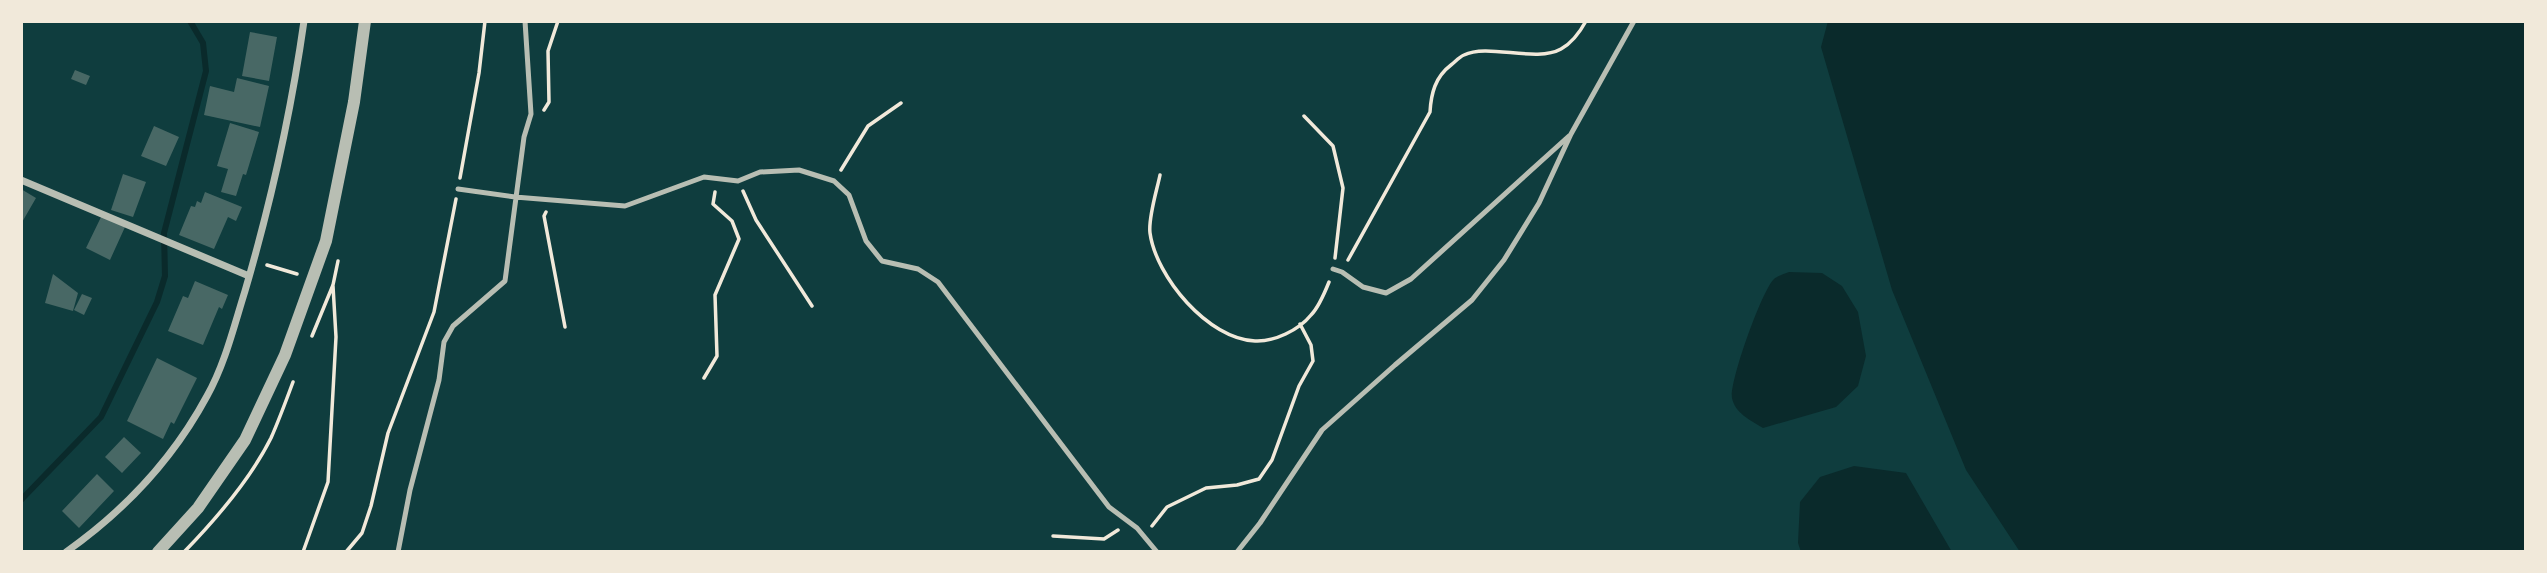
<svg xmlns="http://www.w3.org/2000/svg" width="2547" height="573" font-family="Ubuntu,sans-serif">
<rect width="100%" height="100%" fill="#0f3d3e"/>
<path fill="#0a2a2b" d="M 1828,21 L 2526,21 L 2526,552 L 2020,552 L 1966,470 L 1892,290 L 1821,47 Z
M 1789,272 L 1822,273 L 1842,286 L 1858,312 L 1866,356 L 1858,386 L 1836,407 L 1763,428 C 1750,420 1735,413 1732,398 C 1729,383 1762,290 1774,279 C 1777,276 1784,274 1789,272 Z
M 1854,466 L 1906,473 L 1952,552 L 1801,552 L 1798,543 L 1800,502 L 1820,477 Z"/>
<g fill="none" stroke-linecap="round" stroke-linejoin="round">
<path stroke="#0a2a2b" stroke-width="6" d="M 21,500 L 101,417 L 157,302 L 165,276 L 164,233 L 206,71 L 203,43 L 190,21"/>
</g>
<path fill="#486865" d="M 250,32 L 277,37 L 269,81 L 242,76 Z
M 75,70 L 90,76 L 86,85 L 71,79 Z
M 237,78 L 269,86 L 260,127 L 204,115 L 210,86 L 234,92 Z
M 230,123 L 259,132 L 246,175 L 243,174 L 236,196 L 221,192 L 228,169 L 217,166 Z
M 154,126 L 179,137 L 166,166 L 141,156 Z
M 123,174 L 146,182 L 133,217 L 111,210 Z
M 21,189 L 36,198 L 21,224 Z
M 205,192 L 242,207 L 236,221 L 228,217 L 214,249 L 179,235 L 191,206 L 195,207 L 197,201 L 201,203 Z
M 102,215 L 125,227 L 110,260 L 86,248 Z
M 53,274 L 78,293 L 73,311 L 45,303 Z
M 195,281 L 228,295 L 222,309 L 219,307 L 203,345 L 168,331 L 183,296 L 188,298 Z
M 82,294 L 92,298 L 84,315 L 74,310 Z
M 157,358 L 197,378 L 174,424 L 171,422 L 163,439 L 127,421 Z
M 124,437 L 141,453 L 122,473 L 105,457 Z
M 97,474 L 114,491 L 79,528 L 62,511 Z"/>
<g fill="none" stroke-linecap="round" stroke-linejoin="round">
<path stroke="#f1e9da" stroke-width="3.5" d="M 544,110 L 549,102 L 548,51 L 558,21
M 1304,116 L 1333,146 L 1343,188 L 1335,258
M 841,170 L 868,126 L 901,103
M 1160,175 C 1157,190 1148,218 1150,233 C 1156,277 1208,339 1255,341 C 1274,342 1299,330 1311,315 C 1319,307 1325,292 1329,282
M 460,178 L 479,73 L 485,21
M 743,191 L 756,220 L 812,306
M 546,212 L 544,216 L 565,327
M 1348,260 L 1430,112 C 1431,94 1435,77 1451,65 C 1455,62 1459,57 1464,55 C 1488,43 1536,63 1561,49 C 1572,43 1580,32 1586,21
M 267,265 L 297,274
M 312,336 L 333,285 L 338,261
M 704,378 L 717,356 L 715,295 L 739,239 L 732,221 L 713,204 L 715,192
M 1152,526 L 1167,507 L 1206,488 L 1237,485 L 1259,479 L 1272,460 L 1299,386 L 1313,361 L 1311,345 L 1300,324
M 1053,536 L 1104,539 L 1118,530
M 185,551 C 217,518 250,480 271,438 C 279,420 286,401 293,382
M 303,552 L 328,482 L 336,337 L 333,286
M 346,552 L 362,533 L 371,506 L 388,433 L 434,312 L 456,199"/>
<path stroke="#b8beb3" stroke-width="5" d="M 458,189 L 515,197 L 625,206 L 704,177 L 738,181 L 760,172 L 799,170 L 834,181 L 849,195 L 866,241 L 882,261 L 918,269 L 938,282 L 1109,507 L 1137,528 L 1157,552
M 1333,269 L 1342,272 L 1363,287 L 1386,293 L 1411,279 L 1569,136
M 398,552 L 410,490 L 439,380 L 444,342 L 453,326 L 505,281 L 524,137 L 531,114 L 525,21
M 1237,552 L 1260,523 L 1322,430 L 1395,365 L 1472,300 L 1504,260 L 1539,203 L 1571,134 L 1634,21"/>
<path stroke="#b8beb3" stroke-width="7" d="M 21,180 L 249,276
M 66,552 C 124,511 173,459 207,396 C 225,364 234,326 245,291 C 271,202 291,113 304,21"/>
<path stroke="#b8beb3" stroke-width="12" d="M 158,552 L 198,508 L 245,440 L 285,355 L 326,241 L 354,102 L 365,21"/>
</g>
<rect width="2547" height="573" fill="none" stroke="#f1e9da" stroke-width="46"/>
</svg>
